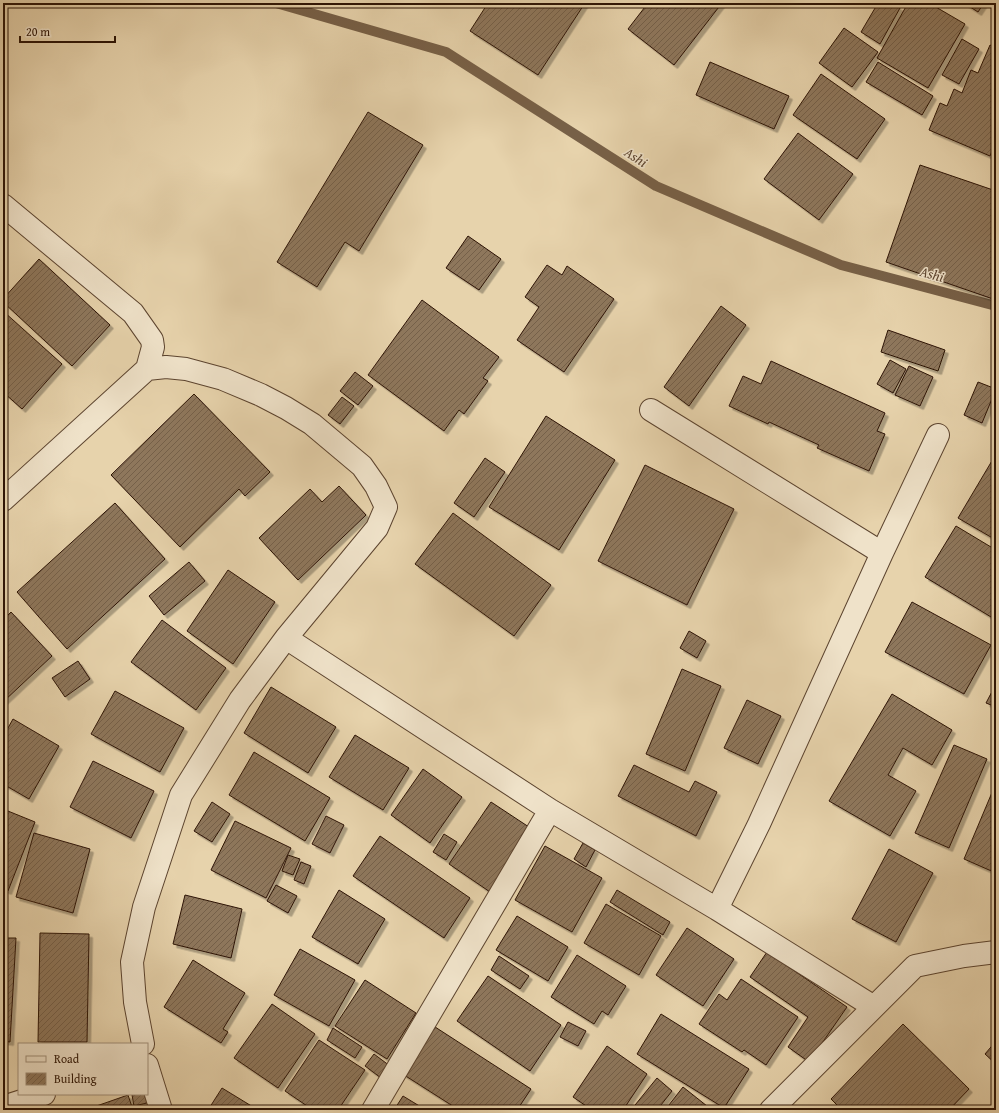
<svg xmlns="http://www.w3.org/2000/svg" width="999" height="1113" font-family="'Gentium Book Plus',serif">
<defs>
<pattern id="building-hatch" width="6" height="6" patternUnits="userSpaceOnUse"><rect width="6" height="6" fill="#8e775c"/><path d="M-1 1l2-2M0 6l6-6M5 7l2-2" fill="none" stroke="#74604a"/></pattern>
<filter id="shadow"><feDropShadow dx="3.5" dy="3.5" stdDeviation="0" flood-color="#0004"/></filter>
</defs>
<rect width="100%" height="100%" fill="#e7d3ac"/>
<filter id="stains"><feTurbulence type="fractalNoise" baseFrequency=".005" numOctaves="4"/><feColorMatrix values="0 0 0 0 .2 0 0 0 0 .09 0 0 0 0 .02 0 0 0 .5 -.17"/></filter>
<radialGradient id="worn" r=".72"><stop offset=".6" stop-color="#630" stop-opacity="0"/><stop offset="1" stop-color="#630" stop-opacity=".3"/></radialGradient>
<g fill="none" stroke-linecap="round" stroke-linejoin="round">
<path stroke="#776047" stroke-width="10" d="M 276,3 L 446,52 L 656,186 L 841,265 L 996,306"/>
</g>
<path fill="url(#building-hatch)" stroke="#2d1405" filter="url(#shadow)" d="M 488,3 L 585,3 L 538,75 L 470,31 Z
M 648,3 L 722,3 L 674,65 L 628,29 Z
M 878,3 L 892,3 L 900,8 L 880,44 L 861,32 Z
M 908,3 L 929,3 L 965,24 L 928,88 L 877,58 Z
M 964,3 L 984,3 L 978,12 Z
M 844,28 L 878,52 L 852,87 L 819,63 Z
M 962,39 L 979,49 L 959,84 L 942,75 Z
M 990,45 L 996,48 L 996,141 L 990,156 L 929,130 L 940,103 L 947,106 L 954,89 L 962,93 L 971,70 L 978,73 Z
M 710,62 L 789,96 L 774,129 L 696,95 Z
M 878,62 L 933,96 L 922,115 L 866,82 Z
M 821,74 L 885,119 L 857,159 L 793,115 Z
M 368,112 L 423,145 L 359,251 L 345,242 L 317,287 L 277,262 Z
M 798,133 L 853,174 L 819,220 L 764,179 Z
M 920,165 L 996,191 L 996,300 L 886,262 Z
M 468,236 L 501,259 L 479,290 L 446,268 Z
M 39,259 L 110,325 L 72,366 L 3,302 L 3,299 Z
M 547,265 L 562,275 L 567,266 L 614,299 L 564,372 L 517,340 L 539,307 L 525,297 Z
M 422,300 L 499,357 L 483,378 L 488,381 L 464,414 L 459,410 L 444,431 L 368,375 Z
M 721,306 L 746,325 L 689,406 L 664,387 Z
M 3,311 L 62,364 L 22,409 L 3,392 Z
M 888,330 L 945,350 L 938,371 L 881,352 Z
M 890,360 L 906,369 L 893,393 L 877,384 Z
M 771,361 L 885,413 L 877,431 L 885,434 L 869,471 L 817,448 L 819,445 L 769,422 L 768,424 L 729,406 L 743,376 L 761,384 Z
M 909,366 L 933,377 L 920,406 L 895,395 Z
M 355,372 L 373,386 L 358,405 L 340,391 Z
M 978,382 L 996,389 L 982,423 L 964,415 Z
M 194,394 L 270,472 L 245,496 L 239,489 L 180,547 L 111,475 Z
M 342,397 L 354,406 L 340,424 L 328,415 Z
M 546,416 L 615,460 L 559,550 L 489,507 Z
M 996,454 L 996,540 L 958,518 Z
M 485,458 L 505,472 L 474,517 L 454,503 Z
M 645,465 L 734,509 L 687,605 L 598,561 Z
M 339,486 L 366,515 L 298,580 L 259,538 L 310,489 L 322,502 Z
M 115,503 L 165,559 L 67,649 L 17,592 Z
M 453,513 L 551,585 L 514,636 L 415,564 Z
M 956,526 L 996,550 L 996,620 L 925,577 Z
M 189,562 L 205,581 L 164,615 L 149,596 Z
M 228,570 L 275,602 L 233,664 L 187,631 Z
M 912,602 L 991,645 L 964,694 L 885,652 Z
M 11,612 L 52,656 L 3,702 L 3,620 Z
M 162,620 L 226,668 L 196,710 L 131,662 Z
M 689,631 L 706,641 L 697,658 L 680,648 Z
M 78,661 L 90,679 L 65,697 L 52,678 Z
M 682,669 L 721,686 L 685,771 L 646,754 Z
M 996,684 L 996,707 L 986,703 Z
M 271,687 L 336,727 L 308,773 L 244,733 Z
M 115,691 L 184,728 L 160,772 L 91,734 Z
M 892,694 L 952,730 L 932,765 L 903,748 L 888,775 L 916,791 L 890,836 L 829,801 Z
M 747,700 L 781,716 L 758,764 L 724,748 Z
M 13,719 L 59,746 L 29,799 L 3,784 L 3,737 Z
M 355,735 L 409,768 L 383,810 L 329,777 Z
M 954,745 L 987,759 L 949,848 L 915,833 Z
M 254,752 L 330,798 L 305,841 L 229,795 Z
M 93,761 L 154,791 L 131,838 L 70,807 Z
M 634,765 L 689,792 L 695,781 L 717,792 L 696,836 L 618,796 Z
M 423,769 L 462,797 L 430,843 L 391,815 Z
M 996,783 L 996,873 L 964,859 Z
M 212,802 L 230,814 L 212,842 L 194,831 Z
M 491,802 L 535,831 L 493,894 L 449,864 Z
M 3,809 L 35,822 L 8,891 L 3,889 Z
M 326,816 L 344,825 L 330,853 L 312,844 Z
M 235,821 L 291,848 L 266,898 L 211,870 Z
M 34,833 L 90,849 L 73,913 L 16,897 Z
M 444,834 L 457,842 L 446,860 L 433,852 Z
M 380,836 L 470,898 L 444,938 L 353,876 Z
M 583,843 L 595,850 L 586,867 L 574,859 Z
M 545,846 L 602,878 L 572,932 L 515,900 Z
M 889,849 L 933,873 L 896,942 L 852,919 Z
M 288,855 L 300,859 L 293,875 L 282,871 Z
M 301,862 L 311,866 L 304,884 L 294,880 Z
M 276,885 L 297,896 L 288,913 L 267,901 Z
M 339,890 L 385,919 L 358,964 L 312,937 Z
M 617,890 L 670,922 L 663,935 L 610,902 Z
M 185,895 L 242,909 L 231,958 L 173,944 Z
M 606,904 L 661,936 L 639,975 L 584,943 Z
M 517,916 L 568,947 L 548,981 L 496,950 Z
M 687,928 L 734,959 L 703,1006 L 656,975 Z
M 40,933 L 89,934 L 87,1042 L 38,1042 Z
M 3,938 L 16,938 L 10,1042 L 3,1041 Z
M 300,949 L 355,980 L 329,1026 L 274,995 Z
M 767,952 L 847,1007 L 809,1062 L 788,1047 L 808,1017 L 750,977 Z
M 577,955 L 626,986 L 608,1015 L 602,1011 L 594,1024 L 551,997 Z
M 499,956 L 529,976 L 520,989 L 491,970 Z
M 193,960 L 245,993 L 223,1029 L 228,1032 L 221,1043 L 164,1007 Z
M 488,976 L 561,1025 L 530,1071 L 457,1021 Z
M 741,979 L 798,1017 L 766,1065 L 744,1050 L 742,1052 L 699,1024 L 719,994 L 727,1000 Z
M 365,980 L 416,1013 L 387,1059 L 335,1026 Z
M 272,1004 L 315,1034 L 278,1088 L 234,1058 Z
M 661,1014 L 749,1069 L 724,1108 L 637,1054 Z
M 568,1022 L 586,1031 L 578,1046 L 560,1037 Z
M 903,1024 L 969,1089 L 949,1110 L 842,1110 L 831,1099 Z
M 432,1025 L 531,1089 L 517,1110 L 459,1110 L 401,1073 Z
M 333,1028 L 362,1047 L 355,1058 L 327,1040 Z
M 319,1040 L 365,1070 L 338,1110 L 313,1110 L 285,1091 Z
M 996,1041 L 996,1064 L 985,1054 Z
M 607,1046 L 647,1074 L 623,1110 L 592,1110 L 573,1097 Z
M 374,1054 L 394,1069 L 385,1081 L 365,1066 Z
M 657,1078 L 672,1091 L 657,1110 L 631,1110 Z
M 683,1087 L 712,1110 L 665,1110 Z
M 222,1088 L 258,1110 L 208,1110 Z
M 140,1094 L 145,1094 L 147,1103 L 134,1106 L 132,1095 Z
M 128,1095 L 133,1110 L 85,1110 Z
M 403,1096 L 426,1110 L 394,1110 Z"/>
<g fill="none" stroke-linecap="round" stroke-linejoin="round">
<defs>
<path id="minor" d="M 3,205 L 133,313 L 152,340 L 153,347 L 147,369 L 3,500
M 651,410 L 882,553
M 286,638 L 550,810 L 717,909 L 874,1007
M 717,909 L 759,824 L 882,553 L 938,435
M 143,1044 L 135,1002 L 132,962 L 144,907 L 181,795 L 240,700 L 286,638 L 377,528 L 386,507 L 376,486 L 362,466 L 312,424 L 286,408 L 261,395 L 223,379 L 186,369 L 166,367 L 147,369
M 147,1065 L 161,1110
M 3,1107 L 44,1094
M 373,1110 L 550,810
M 771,1110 L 915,966 L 964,956 L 996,952"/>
</defs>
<use href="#minor" stroke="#5c442f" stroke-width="24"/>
<use href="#minor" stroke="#efe2c9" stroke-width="22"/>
</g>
<g text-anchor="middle" stroke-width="3" stroke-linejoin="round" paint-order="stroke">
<g font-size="14" font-style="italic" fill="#5e4631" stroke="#efe2c9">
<text transform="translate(636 157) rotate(33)" y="5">Ashi</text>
<text transform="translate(932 274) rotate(15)" y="5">Ashi</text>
</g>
</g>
<rect width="999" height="1113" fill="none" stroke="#e7d3ac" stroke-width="16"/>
<rect x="4" y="4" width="991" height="1105" fill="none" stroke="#2d1405" stroke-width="2"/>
<rect x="8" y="8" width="983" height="1097" fill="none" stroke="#2d1405"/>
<rect x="18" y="1043" width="130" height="52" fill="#efe2c9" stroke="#a1907b"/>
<rect x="26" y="1056" width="20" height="6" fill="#efe2c9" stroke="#a1907b"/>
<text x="54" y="1063" font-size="12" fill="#2d1405">Road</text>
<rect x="26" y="1073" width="20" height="12" fill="url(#building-hatch)" stroke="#a1907b"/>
<text x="54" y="1083" font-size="12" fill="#2d1405">Building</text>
<path d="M20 36v6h95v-6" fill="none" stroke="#2d1405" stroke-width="2"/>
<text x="26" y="36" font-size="12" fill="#2d1405" stroke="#efe2c9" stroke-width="3" paint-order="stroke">20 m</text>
<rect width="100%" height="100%" filter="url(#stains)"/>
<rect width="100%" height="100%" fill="url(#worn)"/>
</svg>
